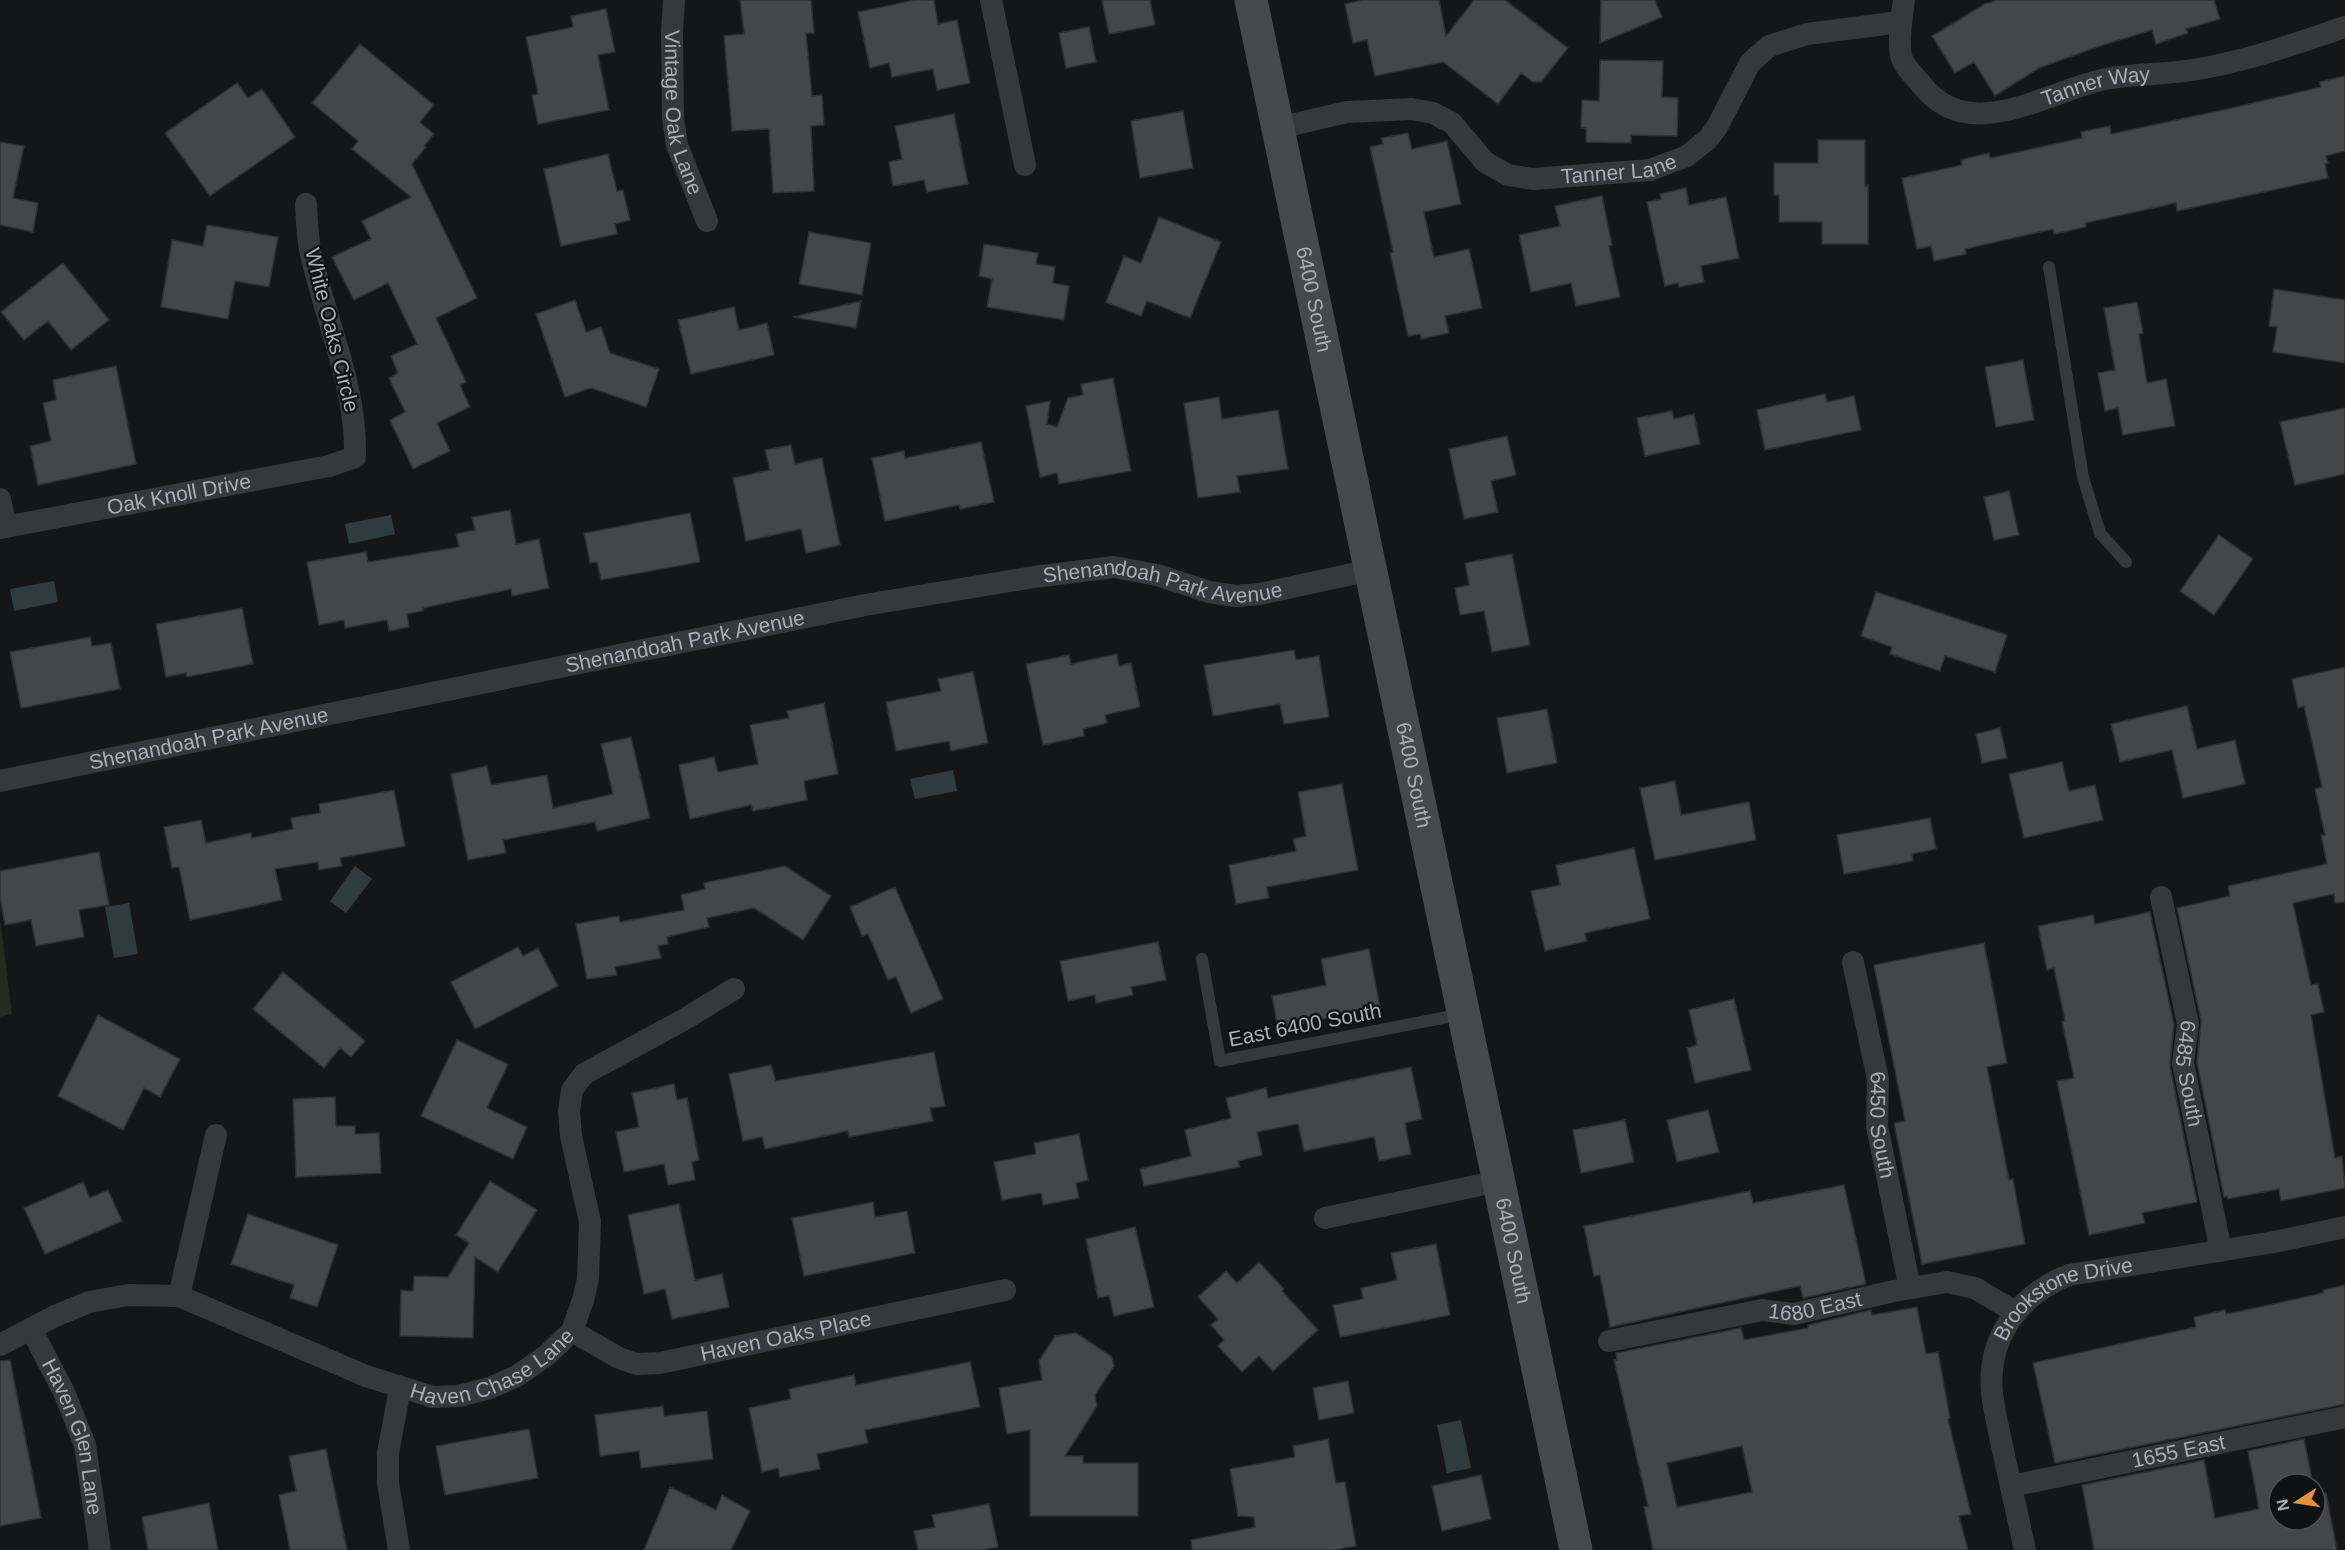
<svg xmlns="http://www.w3.org/2000/svg" width="2345" height="1550" font-family="Arial,sans-serif">
<rect width="100%" height="100%" fill="#151617"/>
<path fill="#222a22" d="M 0,918 L 12,1014 L 0,1017 Z"/>
<path fill="#2f3b3f" d="M 391,515 L 395,534 L 349,544 L 345,524 Z
M 54,581 L 58,602 L 14,611 L 10,589 Z
M 953,770 L 957,791 L 915,799 L 910,779 Z
M 355,866 L 372,879 L 346,913 L 330,901 Z
M 129,903 L 138,954 L 114,958 L 105,907 Z
M 1461,1420 L 1471,1468 L 1447,1473 L 1437,1425 Z"/>
<path fill="#44464a" stroke="#2f3033" stroke-width="1.5" fill-rule="evenodd" d="M 740,0 L 811,0 L 814,33 L 806,33 L 812,96 L 822,95 L 824,125 L 811,126 L 814,191 L 773,193 L 769,129 L 732,131 L 724,36 L 744,34 Z
M 915,0 L 934,0 L 938,24 L 957,20 L 970,83 L 937,90 L 933,69 L 892,77 L 889,63 L 870,68 L 858,12 Z
M 1102,0 L 1150,0 L 1155,25 L 1109,34 Z
M 1363,0 L 1439,0 L 1446,36 L 1474,0 L 1505,0 L 1568,48 L 1541,82 L 1533,82 L 1521,73 L 1498,104 L 1443,62 L 1375,76 L 1367,40 L 1353,43 L 1345,4 Z
M 1601,0 L 1655,0 L 1662,17 L 1600,43 Z
M 1997,0 L 2214,0 L 2220,19 L 2186,29 L 2188,33 L 2156,44 L 2152,30 L 2103,45 L 2039,68 L 1995,96 L 1974,62 L 1955,73 L 1932,36 L 1985,4 Z
M 606,9 L 615,52 L 598,55 L 609,110 L 538,124 L 532,95 L 538,94 L 526,37 L 573,27 L 571,16 Z
M 1089,27 L 1096,62 L 1066,68 L 1059,33 Z
M 360,44 L 434,105 L 420,122 L 434,134 L 424,146 L 426,147 L 412,164 L 477,298 L 436,318 L 466,382 L 460,385 L 470,407 L 437,423 L 450,451 L 413,469 L 390,420 L 405,412 L 389,378 L 398,373 L 391,356 L 417,344 L 388,283 L 354,300 L 332,257 L 371,239 L 362,221 L 411,197 L 352,149 L 358,141 L 312,103 Z
M 1600,60 L 1663,61 L 1662,97 L 1678,98 L 1677,136 L 1631,135 L 1631,143 L 1586,142 L 1586,128 L 1581,128 L 1582,100 L 1599,101 Z
M 2345,76 L 2345,151 L 2326,156 L 2328,163 L 2325,164 L 2328,178 L 2177,211 L 2176,203 L 2085,223 L 2086,227 L 2054,234 L 2053,229 L 1965,249 L 1966,254 L 1934,261 L 1931,246 L 1917,249 L 1902,178 L 1962,165 L 1961,160 L 1989,153 L 1990,158 L 2082,138 L 2081,132 L 2110,126 L 2111,134 L 2232,108 L 2321,87 L 2319,82 Z
M 237,83 L 248,98 L 262,89 L 295,137 L 210,196 L 165,133 Z
M 1183,111 L 1193,168 L 1140,178 L 1131,121 Z
M 954,114 L 968,184 L 927,192 L 924,180 L 893,186 L 889,162 L 902,159 L 895,126 Z
M 1408,133 L 1412,149 L 1447,141 L 1461,204 L 1424,212 L 1434,257 L 1469,249 L 1482,308 L 1445,316 L 1449,333 L 1421,339 L 1420,334 L 1408,336 L 1390,253 L 1393,252 L 1370,147 L 1383,144 L 1381,138 Z
M 1818,140 L 1865,140 L 1865,186 L 1868,185 L 1868,244 L 1822,244 L 1822,222 L 1779,222 L 1779,195 L 1774,195 L 1774,163 L 1818,163 Z
M 0,142 L 24,146 L 13,198 L 38,203 L 33,232 L 0,225 Z
M 608,154 L 617,191 L 623,190 L 630,220 L 615,224 L 617,234 L 561,246 L 544,169 Z
M 1686,188 L 1689,205 L 1726,197 L 1739,258 L 1701,266 L 1704,282 L 1679,287 L 1678,283 L 1665,286 L 1647,202 L 1661,199 L 1660,194 Z
M 1602,196 L 1612,245 L 1609,246 L 1620,297 L 1576,306 L 1571,283 L 1531,292 L 1519,235 L 1560,226 L 1555,206 Z
M 1159,217 L 1221,242 L 1190,318 L 1147,301 L 1141,316 L 1106,302 L 1124,256 L 1141,263 Z
M 207,225 L 278,237 L 269,287 L 235,281 L 228,319 L 161,307 L 172,240 L 203,246 Z
M 809,232 L 871,243 L 862,295 L 799,284 Z
M 984,244 L 1038,253 L 1036,264 L 1055,267 L 1053,283 L 1069,286 L 1064,320 L 987,307 L 992,279 L 979,276 Z
M 63,263 L 109,320 L 71,350 L 48,321 L 24,340 L 1,312 Z
M 2274,289 L 2345,300 L 2345,363 L 2273,352 L 2277,327 L 2269,326 Z
M 575,300 L 586,332 L 601,327 L 610,353 L 659,369 L 646,407 L 591,388 L 565,397 L 536,314 Z
M 861,301 L 856,328 L 793,317 Z
M 2137,302 L 2143,333 L 2139,334 L 2147,383 L 2166,379 L 2175,426 L 2123,435 L 2118,408 L 2105,411 L 2098,373 L 2115,370 L 2104,308 Z
M 734,307 L 739,330 L 767,323 L 774,355 L 691,374 L 678,320 Z
M 2023,360 L 2034,420 L 1996,427 L 1985,367 Z
M 116,366 L 136,464 L 38,485 L 30,446 L 51,441 L 43,403 L 56,400 L 53,380 Z
M 1113,378 L 1131,471 L 1059,484 L 1057,473 L 1040,477 L 1026,406 L 1050,401 L 1047,424 L 1057,427 L 1068,398 L 1083,395 L 1081,384 Z
M 1825,394 L 1827,402 L 1854,396 L 1861,430 L 1765,450 L 1757,410 Z
M 1219,397 L 1222,419 L 1278,410 L 1288,469 L 1237,476 L 1240,492 L 1198,498 L 1184,403 Z
M 2345,408 L 2345,474 L 2295,485 L 2280,422 Z
M 1672,411 L 1674,419 L 1694,414 L 1700,444 L 1645,456 L 1637,418 Z
M 1507,436 L 1516,475 L 1491,481 L 1498,512 L 1464,519 L 1449,449 Z
M 981,442 L 994,502 L 960,509 L 959,505 L 885,521 L 872,458 L 904,451 L 905,458 Z
M 791,445 L 795,464 L 822,458 L 840,545 L 806,553 L 801,529 L 746,541 L 733,478 L 770,470 L 765,450 Z
M 2009,491 L 2019,535 L 1994,540 L 1984,497 Z
M 510,510 L 516,544 L 539,539 L 549,588 L 512,596 L 511,589 L 423,608 L 423,611 L 407,614 L 409,627 L 389,631 L 387,620 L 345,628 L 344,620 L 319,625 L 307,562 L 366,552 L 368,562 L 459,547 L 456,534 L 475,530 L 472,517 Z
M 690,513 L 700,562 L 601,580 L 597,562 L 590,563 L 584,533 Z
M 2219,535 L 2253,559 L 2214,615 L 2180,591 Z
M 1512,554 L 1530,645 L 1492,652 L 1484,611 L 1460,615 L 1455,588 L 1469,585 L 1465,563 Z
M 1876,592 L 2007,635 L 1995,672 L 1945,656 L 1940,671 L 1890,654 L 1892,647 L 1861,636 Z
M 242,608 L 253,664 L 187,677 L 186,673 L 166,677 L 156,624 Z
M 90,637 L 92,646 L 111,643 L 120,689 L 21,708 L 10,652 Z
M 1294,650 L 1296,660 L 1319,656 L 1329,717 L 1284,724 L 1280,704 L 1213,716 L 1204,665 Z
M 1117,654 L 1119,666 L 1131,663 L 1140,707 L 1105,715 L 1107,723 L 1083,729 L 1084,736 L 1043,745 L 1026,664 L 1069,655 L 1071,664 Z
M 2345,667 L 2345,902 L 2335,903 L 2334,894 L 2293,903 L 2311,985 L 2318,984 L 2324,1012 L 2311,1015 L 2335,1158 L 2342,1156 L 2345,1188 L 2281,1201 L 2279,1189 L 2228,1199 L 2227,1196 L 2224,1197 L 2197,1063 L 2201,1021 L 2177,908 L 2230,896 L 2228,886 L 2327,864 L 2321,835 L 2325,835 L 2315,789 L 2322,787 L 2304,706 L 2298,708 L 2292,679 Z
M 973,672 L 988,743 L 951,751 L 949,741 L 896,751 L 886,702 L 941,691 L 938,679 Z
M 824,703 L 838,774 L 804,781 L 807,800 L 753,811 L 751,805 L 690,819 L 679,765 L 714,757 L 718,772 L 758,764 L 750,725 L 789,718 L 787,711 Z
M 2187,706 L 2197,749 L 2235,740 L 2245,784 L 2183,798 L 2172,750 L 2120,762 L 2111,724 Z
M 1547,709 L 1557,763 L 1507,773 L 1497,718 Z
M 2000,728 L 2007,758 L 1982,763 L 1976,734 Z
M 631,737 L 650,818 L 597,831 L 595,822 L 503,840 L 506,853 L 468,860 L 451,774 L 487,766 L 491,785 L 547,775 L 553,808 L 613,794 L 601,744 Z
M 2062,762 L 2069,791 L 2095,785 L 2103,820 L 2024,838 L 2009,774 Z
M 1675,781 L 1681,815 L 1749,802 L 1756,840 L 1655,860 L 1640,788 Z
M 1342,784 L 1358,870 L 1267,887 L 1269,898 L 1236,904 L 1229,865 L 1296,851 L 1293,839 L 1306,836 L 1298,792 Z
M 394,790 L 405,846 L 340,858 L 342,866 L 319,870 L 318,862 L 275,869 L 282,900 L 190,920 L 179,867 L 172,868 L 164,827 L 201,820 L 206,843 L 251,833 L 252,838 L 293,829 L 291,818 L 320,813 L 319,804 Z
M 1930,818 L 1936,849 L 1912,854 L 1913,861 L 1844,874 L 1837,835 Z
M 1634,848 L 1650,919 L 1585,933 L 1587,941 L 1545,951 L 1531,891 L 1560,885 L 1556,865 Z
M 99,852 L 109,905 L 79,910 L 84,937 L 36,946 L 31,920 L 5,925 L 0,898 L 0,871 Z
M 785,866 L 831,896 L 803,940 L 754,908 L 707,918 L 709,927 L 667,937 L 668,944 L 658,946 L 661,958 L 615,967 L 617,975 L 587,979 L 576,924 L 619,916 L 620,922 L 684,910 L 681,895 L 705,889 L 704,883 Z
M 895,887 L 943,999 L 911,1013 L 896,977 L 888,980 L 868,934 L 862,936 L 850,907 Z
M 2150,912 L 2174,1025 L 2170,1066 L 2197,1202 L 2142,1213 L 2145,1223 L 2089,1235 L 2057,1081 L 2074,1078 L 2062,1022 L 2065,1021 L 2054,968 L 2047,970 L 2038,926 L 2093,915 L 2095,924 Z
M 1158,942 L 1166,980 L 1131,987 L 1133,995 L 1096,1003 L 1095,995 L 1068,1001 L 1060,961 Z
M 1984,943 L 2007,1063 L 1987,1067 L 2009,1180 L 2013,1179 L 2025,1244 L 1922,1264 L 1894,1123 L 1905,1121 L 1874,965 Z
M 518,947 L 523,956 L 538,948 L 558,986 L 475,1029 L 451,982 Z
M 1369,949 L 1380,1007 L 1278,1029 L 1272,996 L 1326,985 L 1321,959 Z
M 283,972 L 365,1041 L 351,1057 L 340,1048 L 324,1068 L 253,1009 Z
M 1734,999 L 1751,1070 L 1695,1083 L 1687,1048 L 1697,1045 L 1689,1010 Z
M 98,1015 L 180,1059 L 160,1097 L 144,1088 L 123,1130 L 58,1096 Z
M 457,1040 L 508,1064 L 487,1108 L 527,1127 L 513,1159 L 421,1116 Z
M 934,1052 L 945,1106 L 930,1108 L 933,1121 L 849,1137 L 848,1131 L 765,1149 L 762,1137 L 743,1141 L 729,1074 L 771,1065 L 776,1081 Z
M 1411,1067 L 1422,1119 L 1405,1123 L 1411,1154 L 1379,1161 L 1374,1137 L 1304,1151 L 1298,1124 L 1257,1132 L 1262,1155 L 1238,1161 L 1240,1167 L 1144,1186 L 1140,1169 L 1191,1156 L 1185,1130 L 1231,1118 L 1226,1098 L 1266,1088 L 1268,1098 Z
M 674,1084 L 677,1100 L 687,1098 L 699,1160 L 692,1162 L 695,1180 L 668,1185 L 664,1164 L 624,1172 L 616,1132 L 639,1127 L 632,1093 Z
M 335,1097 L 336,1126 L 355,1126 L 355,1134 L 379,1133 L 381,1173 L 296,1177 L 293,1099 Z
M 1708,1110 L 1719,1152 L 1677,1162 L 1667,1120 Z
M 1625,1120 L 1634,1162 L 1581,1173 L 1573,1130 Z
M 1079,1134 L 1088,1180 L 1076,1183 L 1079,1198 L 1043,1205 L 1041,1193 L 1002,1200 L 994,1162 L 1036,1154 L 1034,1143 Z
M 490,1181 L 537,1210 L 498,1272 L 475,1257 L 473,1338 L 400,1336 L 401,1290 L 413,1291 L 414,1276 L 448,1277 L 469,1243 L 456,1235 Z
M 83,1182 L 90,1198 L 108,1190 L 122,1221 L 45,1254 L 24,1208 Z
M 1844,1185 L 1866,1284 L 1803,1298 L 1800,1286 L 1610,1327 L 1600,1275 L 1594,1276 L 1584,1226 L 1750,1191 L 1753,1203 Z
M 873,1202 L 875,1217 L 907,1211 L 915,1253 L 804,1276 L 792,1218 Z
M 679,1204 L 695,1280 L 722,1274 L 729,1307 L 672,1319 L 665,1289 L 644,1294 L 628,1215 Z
M 248,1214 L 338,1245 L 317,1307 L 290,1298 L 294,1285 L 231,1264 Z
M 1135,1227 L 1154,1307 L 1114,1316 L 1109,1296 L 1098,1298 L 1086,1239 Z
M 1436,1244 L 1450,1315 L 1340,1337 L 1333,1305 L 1363,1299 L 1361,1288 L 1397,1280 L 1391,1253 Z
M 1259,1262 L 1284,1289 L 1282,1291 L 1318,1330 L 1273,1371 L 1259,1356 L 1242,1372 L 1218,1346 L 1224,1340 L 1211,1325 L 1218,1319 L 1198,1297 L 1226,1271 L 1237,1283 Z
M 2345,1285 L 2345,1404 L 2055,1463 L 2033,1363 L 2196,1327 L 2194,1317 L 2225,1310 L 2226,1314 L 2264,1306 L 2323,1293 L 2323,1290 Z
M 1917,1307 L 1926,1354 L 1938,1352 L 1950,1418 L 1948,1419 L 1971,1514 L 1959,1516 L 1968,1550 L 1653,1550 L 1644,1507 L 1648,1506 L 1614,1360 L 1617,1360 L 1616,1353 L 1741,1328 L 1744,1340 L 1808,1328 L 1808,1325 L 1871,1310 L 1872,1315 ZM 1742,1446 L 1752,1492 L 1677,1507 L 1667,1463 Z
M 1076,1333 L 1112,1357 L 1114,1366 L 1095,1395 L 1097,1406 L 1065,1456 L 1083,1456 L 1083,1463 L 1138,1463 L 1138,1516 L 1030,1516 L 1030,1430 L 1007,1434 L 999,1388 L 1042,1380 L 1039,1361 L 1055,1336 Z
M 10,1360 L 41,1518 L 0,1526 L 0,1361 Z
M 970,1362 L 980,1407 L 865,1430 L 868,1443 L 817,1454 L 820,1469 L 780,1477 L 778,1468 L 762,1472 L 749,1408 L 791,1399 L 789,1389 L 854,1375 L 856,1385 Z
M 1348,1381 L 1354,1413 L 1319,1420 L 1313,1388 Z
M 663,1406 L 664,1416 L 707,1411 L 713,1459 L 641,1468 L 639,1451 L 600,1456 L 595,1415 Z
M 529,1429 L 538,1478 L 445,1495 L 436,1446 Z
M 1328,1439 L 1336,1483 L 1345,1482 L 1356,1546 L 1334,1550 L 1192,1550 L 1191,1540 L 1255,1527 L 1254,1517 L 1238,1516 L 1230,1469 L 1295,1457 L 1293,1446 Z
M 2304,1439 L 2313,1484 L 2279,1484 L 2279,1520 L 2315,1520 L 2315,1494 L 2326,1493 L 2337,1550 L 2094,1550 L 2082,1485 L 2204,1460 L 2215,1518 L 2259,1509 L 2248,1451 Z
M 326,1449 L 347,1550 L 290,1550 L 279,1495 L 296,1491 L 289,1456 Z
M 1481,1475 L 1491,1519 L 1442,1531 L 1432,1486 Z
M 670,1487 L 716,1510 L 722,1495 L 750,1511 L 731,1550 L 644,1550 Z
M 209,1503 L 218,1550 L 148,1550 L 142,1517 Z
M 989,1504 L 998,1547 L 981,1550 L 918,1550 L 914,1531 L 935,1527 L 932,1515 Z"/>
<g fill="none" stroke-linecap="round" stroke-linejoin="round">
<path stroke="#36383c" stroke-width="12" d="M 2049,267 L 2083,477 L 2100,533 L 2126,562
M 1202,959 L 1220,1061 L 1463,1014"/>
<g stroke="#36383c" stroke-width="22">
<path id="s1" d="M 674,0 L 672,32 L 673,118 L 677,145 L 707,221"/>
<path d="M 991,0 L 1025,165"/>
<path id="s2" d="M 1904,0 C 1902,14 1897,46 1902,59 C 1905,67 1915,77 1921,84 C 1969,147 2046,91 2106,79 C 2134,73 2163,75 2192,70 C 2245,62 2294,44 2345,27"/>
<path id="s3" d="M 1278,128 L 1347,112 L 1412,109 L 1433,113 L 1452,123 L 1485,162 L 1508,175 L 1533,179 L 1650,170 L 1687,156 L 1708,139 L 1717,127 L 1750,63 L 1769,46 L 1807,34 L 1900,22"/>
<path d="M 0,499 L 6,527"/>
<path id="s4" d="M 0,528 L 329,466 L 355,457 C 357,387 326,322 311,254 C 307,238 307,220 306,204"/>
<path id="s5" d="M 0,781 L 865,605 L 1034,577 L 1114,567 L 1157,575 L 1209,592 L 1236,596 L 1260,594 L 1371,570"/>
<path id="s6" d="M 2161,897 L 2188,1024 L 2183,1063 L 2221,1251"/>
<path id="s7" d="M 1853,962 L 1878,1079 L 1877,1126 L 1910,1288"/>
<path d="M 1325,1218 L 1499,1181"/>
<path d="M 179,1296 L 216,1135"/>
<path id="s8" d="M 31,1329 L 64,1392 L 85,1445 L 100,1550"/>
<path id="s9" d="M 572,1331 L 619,1358 L 636,1364 L 660,1363 L 1005,1290"/>
<path id="s10" d="M 1609,1341 L 1762,1310 L 1794,1314 L 1894,1291 L 1947,1282 L 1975,1288 L 2015,1312"/>
<path id="s11" d="M 0,1345 L 55,1316 L 89,1302 L 128,1295 L 179,1296 L 366,1376 L 433,1397 L 459,1396 L 490,1388 L 517,1376 L 547,1355 L 572,1331 L 583,1300 L 588,1279 L 590,1222 L 571,1136 L 569,1111 L 572,1090 L 584,1074 L 685,1019 L 734,989"/>
<path id="s12" d="M 2011,1486 L 2345,1417"/>
<path d="M 399,1550 L 388,1483 L 388,1453 L 400,1388"/>
<path id="s13" d="M 2025,1550 C 2018,1519 2011,1487 2004,1455 C 2000,1435 1994,1413 1992,1392 C 1987,1337 2020,1294 2069,1275 L 2274,1242 L 2345,1227"/>
</g>
<path stroke="#45484c" stroke-width="33" id="s14" d="M 1251,0 L 1576,1550"/>
</g>
<g text-anchor="middle" stroke-width="4.5" stroke-linejoin="round" paint-order="stroke">
<g font-size="21" fill="#a8afb6" stroke="#101112">
<text dy="7" stroke="none"><textPath href="#s2" startOffset="279">Tanner Way</textPath></text>
<text dy="7" stroke="none"><textPath href="#s1" startOffset="114">Vintage Oak Lane</textPath></text>
<text dy="7" stroke="none"><textPath href="#s3" startOffset="368">Tanner Lane</textPath></text>
<text dy="7" stroke="none"><textPath href="#s14" startOffset="306">6400 South</textPath></text>
<text transform="translate(332 330) rotate(76)" y="7">White Oaks Circle</text>
<text dy="7" stroke="none"><textPath href="#s4" startOffset="182">Oak Knoll Drive</textPath></text>
<text dy="7" stroke="none"><textPath href="#s5" startOffset="1185">Shenandoah Park Avenue</textPath></text>
<text dy="7" stroke="none"><textPath href="#s5" startOffset="699">Shenandoah Park Avenue</textPath></text>
<text dy="7" stroke="none"><textPath href="#s5" startOffset="213">Shenandoah Park Avenue</textPath></text>
<text dy="7" stroke="none"><textPath href="#s14" startOffset="792">6400 South</textPath></text>
<text transform="translate(1305 1025) rotate(-11)" y="7">East 6400 South</text>
<text dy="7" stroke="none"><textPath href="#s6" startOffset="180">6485 South</textPath></text>
<text dy="7" stroke="none"><textPath href="#s7" startOffset="166">6450 South</textPath></text>
<text dy="7" stroke="none"><textPath href="#s14" startOffset="1278">6400 South</textPath></text>
<text dy="7" stroke="none"><textPath href="#s10" startOffset="210">1680 East</textPath></text>
<text dy="7" stroke="none"><textPath href="#s13" startOffset="296">Brookstone Drive</textPath></text>
<text dy="7" stroke="none"><textPath href="#s9" startOffset="225">Haven Oaks Place</textPath></text>
<text dy="7" stroke="none"><textPath href="#s11" startOffset="530">Haven Chase Lane</textPath></text>
<text dy="7" stroke="none"><textPath href="#s8" startOffset="117">Haven Glen Lane</textPath></text>
<text dy="7" stroke="none"><textPath href="#s12" startOffset="171">1655 East</textPath></text>
</g>
</g>
<g transform="translate(2297 1502) rotate(258)"><circle r="28" fill="#101112" stroke="#4d5054" stroke-width="1.5"/>
<path d="M0-4.5L10 22L0 15L-10 22Z" fill="#e88f3c"/>
<text y="-9" font-size="16" font-weight="bold" text-anchor="middle" fill="#a8afb6">N</text>
</g>
</svg>
